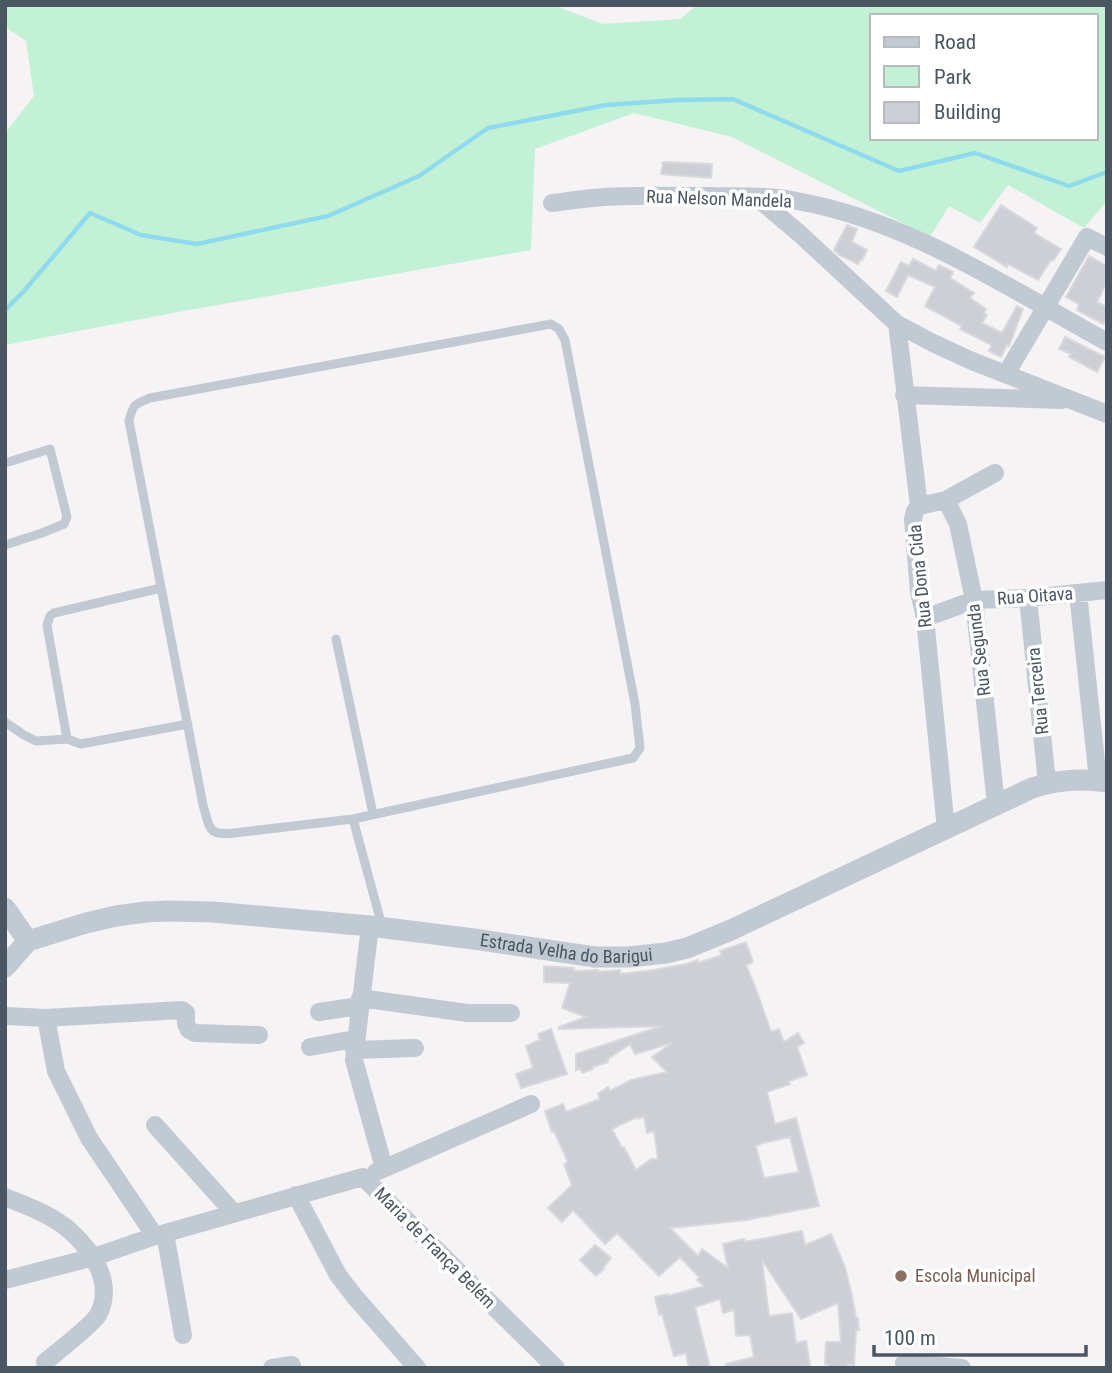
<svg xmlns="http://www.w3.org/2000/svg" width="1112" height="1373" font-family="'Roboto Condensed',sans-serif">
<rect width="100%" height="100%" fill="#f5f3f3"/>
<path fill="#c3f1d5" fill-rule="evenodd" d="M 5,5 L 553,5 L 603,24 L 680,19 L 697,5 L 1107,5 L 1107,201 L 1084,228 L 1008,185 L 980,223 L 949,206 L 930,237 L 732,137 L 634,113 L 535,149 L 531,250 L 178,312 L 5,345 L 5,133 L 34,96 L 26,41 L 5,27 ZM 872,16 L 1096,16 L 1096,138 L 872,138 Z"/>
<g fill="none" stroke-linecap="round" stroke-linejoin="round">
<path stroke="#90daee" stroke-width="4.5" d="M 5,310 L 24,291 L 90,213 L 141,235 L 197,244 L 328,216 L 419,176 L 488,128 L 606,105 L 678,100 L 733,99 L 899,171 L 975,153 L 1069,186 L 1107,172"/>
</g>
<path fill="#cdcfd5" stroke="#d7d9de" stroke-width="2" fill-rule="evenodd" d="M 663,162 L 712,164 L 711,178 L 661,174 Z
M 1001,205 L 1037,228 L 1034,233 L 1061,249 L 1053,261 L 1051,260 L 1038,280 L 1008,264 L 1007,267 L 974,247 Z
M 847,225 L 857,229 L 852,242 L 867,250 L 862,260 L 861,259 L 858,264 L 839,255 L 834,250 Z
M 1089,256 L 1107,266 L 1107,281 L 1097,302 L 1107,307 L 1107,318 L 1103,324 L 1077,310 L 1079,304 L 1066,297 Z
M 913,259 L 936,271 L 939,265 L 953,272 L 950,278 L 974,293 L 970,298 L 986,309 L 984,313 L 987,315 L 982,323 L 1002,333 L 1017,306 L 1023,309 L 1009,346 L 1007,345 L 1001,357 L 989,351 L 992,345 L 960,329 L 962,326 L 925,306 L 935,287 L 908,275 L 897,297 L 886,291 L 901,262 L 909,266 Z
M 1065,337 L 1105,357 L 1097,372 L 1069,357 L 1071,354 L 1059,349 Z
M 746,942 L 753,962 L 746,965 L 756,989 L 771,1032 L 779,1029 L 784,1042 L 798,1033 L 804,1043 L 797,1047 L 807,1075 L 789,1081 L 790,1084 L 767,1092 L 775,1124 L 796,1118 L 819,1206 L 746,1220 L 670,1228 L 698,1256 L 702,1249 L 728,1268 L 723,1244 L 744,1239 L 745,1242 L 802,1231 L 805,1245 L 831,1234 L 845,1267 L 852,1296 L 856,1318 L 858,1318 L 859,1330 L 856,1330 L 854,1365 L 848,1364 L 848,1368 L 828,1368 L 828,1364 L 825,1364 L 826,1342 L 841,1342 L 838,1303 L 801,1319 L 762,1260 L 769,1316 L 792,1313 L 796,1343 L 806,1341 L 810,1365 L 799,1368 L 726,1368 L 726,1364 L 754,1357 L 750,1335 L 736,1336 L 734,1310 L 723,1313 L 720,1299 L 695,1307 L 710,1368 L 689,1368 L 686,1353 L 674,1356 L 662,1314 L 659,1315 L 655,1297 L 668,1294 L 668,1296 L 704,1286 L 697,1280 L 699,1277 L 680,1257 L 659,1276 L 617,1233 L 605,1244 L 573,1210 L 562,1222 L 548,1208 L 572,1185 L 564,1164 L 568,1162 L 554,1131 L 552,1132 L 545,1111 L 563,1104 L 566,1112 L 600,1099 L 598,1094 L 608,1087 L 610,1091 L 631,1080 L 667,1072 L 652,1057 L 672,1043 L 635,1054 L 630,1044 L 608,1059 L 608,1062 L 593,1067 L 593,1069 L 582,1073 L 581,1069 L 576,1070 L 576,1054 L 662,1026 L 559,1029 L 559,1027 L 586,1017 L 562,1008 L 570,983 L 544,982 L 544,966 L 574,968 L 574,971 L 598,970 L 598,972 L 620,970 L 620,974 L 648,971 L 687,964 L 698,960 L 698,963 L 722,955 L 720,951 ZM 644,1116 L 647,1133 L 654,1131 L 658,1159 L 651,1159 L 636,1170 L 624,1147 L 622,1148 L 612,1129 L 637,1117 L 638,1119 ZM 790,1137 L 799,1172 L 764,1178 L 756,1146 L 760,1145 L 759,1144 Z
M 551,1029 L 567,1074 L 521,1088 L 516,1074 L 533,1068 L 526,1046 L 540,1040 L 538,1034 Z
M 595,1245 L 611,1258 L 603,1268 L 604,1269 L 596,1276 L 580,1260 Z"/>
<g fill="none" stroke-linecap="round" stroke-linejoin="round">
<path stroke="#c1cad2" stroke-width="9" d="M 551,324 L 559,329 L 565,340 L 635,704 L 640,748 L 633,758 L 353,819 L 234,833 C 207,836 210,828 203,805 L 129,421 C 133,404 135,404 150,398 Z
M 5,463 L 50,449 L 67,517 L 64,524 L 42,533 L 5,545
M 336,639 L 373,814
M 5,722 L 24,735 L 36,741 L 67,739 L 81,744 L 188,724
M 67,739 L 47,625 L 50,616 L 54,613 L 161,588
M 353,819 L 382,926"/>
<path stroke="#c1cad2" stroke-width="18" d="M 756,197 L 800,234 L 897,324 L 935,344 L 972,361 L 1107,414
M 552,203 C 570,201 587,198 605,197 C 639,195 673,196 707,196 C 737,197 767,195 797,201 C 910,221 1008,288 1107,342
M 897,324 L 919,506 L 915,511 L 913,519 L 919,592 L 925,618 L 946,829
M 1006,374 L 1087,237 L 1107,247
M 904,395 L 1062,400
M 946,500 L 958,524 L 974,600 L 996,804
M 919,506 L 946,500 L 995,473
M 1078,593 L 1098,780
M 1028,598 L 1047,783
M 925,618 L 974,600 L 1028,598 L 1107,590
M 370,926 L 354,1060 L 384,1168
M 360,998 L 467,1013 L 511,1013
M 319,1012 L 359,1006
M 5,1016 L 46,1018 L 182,1010 L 186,1013 L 186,1024 L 189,1030 L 195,1033 L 259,1035
M 46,1018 L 56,1071 L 89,1138 L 155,1236
M 310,1047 L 355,1039
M 354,1050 L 415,1048
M 155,1125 L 234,1213
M 376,1172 L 531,1104
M 296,1195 L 338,1275 L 355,1297 L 417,1368
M 5,1197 C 27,1206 50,1214 68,1229 C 92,1250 115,1283 98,1315 C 91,1326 57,1352 45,1362
M 165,1233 L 183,1335
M 5,1280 L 94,1257 L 155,1236 L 363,1177 L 556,1368
M 272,1368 L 292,1365
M 906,1368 L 904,1363 L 962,1368"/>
<g stroke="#c1cad2" stroke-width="21">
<path d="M 5,908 L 28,941"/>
<path id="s1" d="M 5,967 L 28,941 L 86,923 L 116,916 L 146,912 L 168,911 L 213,912 L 370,926 L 474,939 L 595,957 L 629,957 L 666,953 L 687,948 L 731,930 L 1032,788 C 1057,780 1081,778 1107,782"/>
</g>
</g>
<circle fill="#8d6e63" stroke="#fff" stroke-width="2.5" cx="901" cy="1276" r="7"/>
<g text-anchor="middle" stroke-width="7" stroke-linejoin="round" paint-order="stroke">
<g font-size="18" fill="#4a5661" stroke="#fff">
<text transform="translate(719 199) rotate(2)" y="6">Rua Nelson Mandela</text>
<text transform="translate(920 576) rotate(-96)" y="6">Rua Dona Cida</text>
<text transform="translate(1035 596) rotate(-4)" y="6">Rua Oitava</text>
<text transform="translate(979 650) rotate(-97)" y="6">Rua Segunda</text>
<text transform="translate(1038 691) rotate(-96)" y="6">Rua Terceira</text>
<text dy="6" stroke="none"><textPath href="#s1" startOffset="579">Estrada Velha do Barigui</textPath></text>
<text transform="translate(435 1248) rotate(45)" y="6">Maria de França Belém</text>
</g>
<g font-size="18" fill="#785e54" stroke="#fff" text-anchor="start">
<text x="915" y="1282">Escola Municipal</text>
</g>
</g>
<rect width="1112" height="1373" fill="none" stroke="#4a5661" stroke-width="14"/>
<rect x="870" y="14" width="228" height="126" fill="#ffffff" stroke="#b7bbc0" stroke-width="2"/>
<rect x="884" y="37" width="35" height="10" fill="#c1cad2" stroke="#b7bbc0" stroke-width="2"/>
<text x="934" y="49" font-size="21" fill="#4a5661">Road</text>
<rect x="884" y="66" width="35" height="21" fill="#c3f1d5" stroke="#b7bbc0" stroke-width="2"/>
<text x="934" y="84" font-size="21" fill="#4a5661">Park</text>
<rect x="884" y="102" width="35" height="21" fill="#cdcfd5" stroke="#b7bbc0" stroke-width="2"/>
<text x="934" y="119" font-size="21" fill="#4a5661">Building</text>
<path d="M874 1345v10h212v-10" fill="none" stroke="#4a5661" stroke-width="3.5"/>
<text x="884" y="1345" font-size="21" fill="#4a5661" stroke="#ffffff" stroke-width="5" paint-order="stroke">100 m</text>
</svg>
